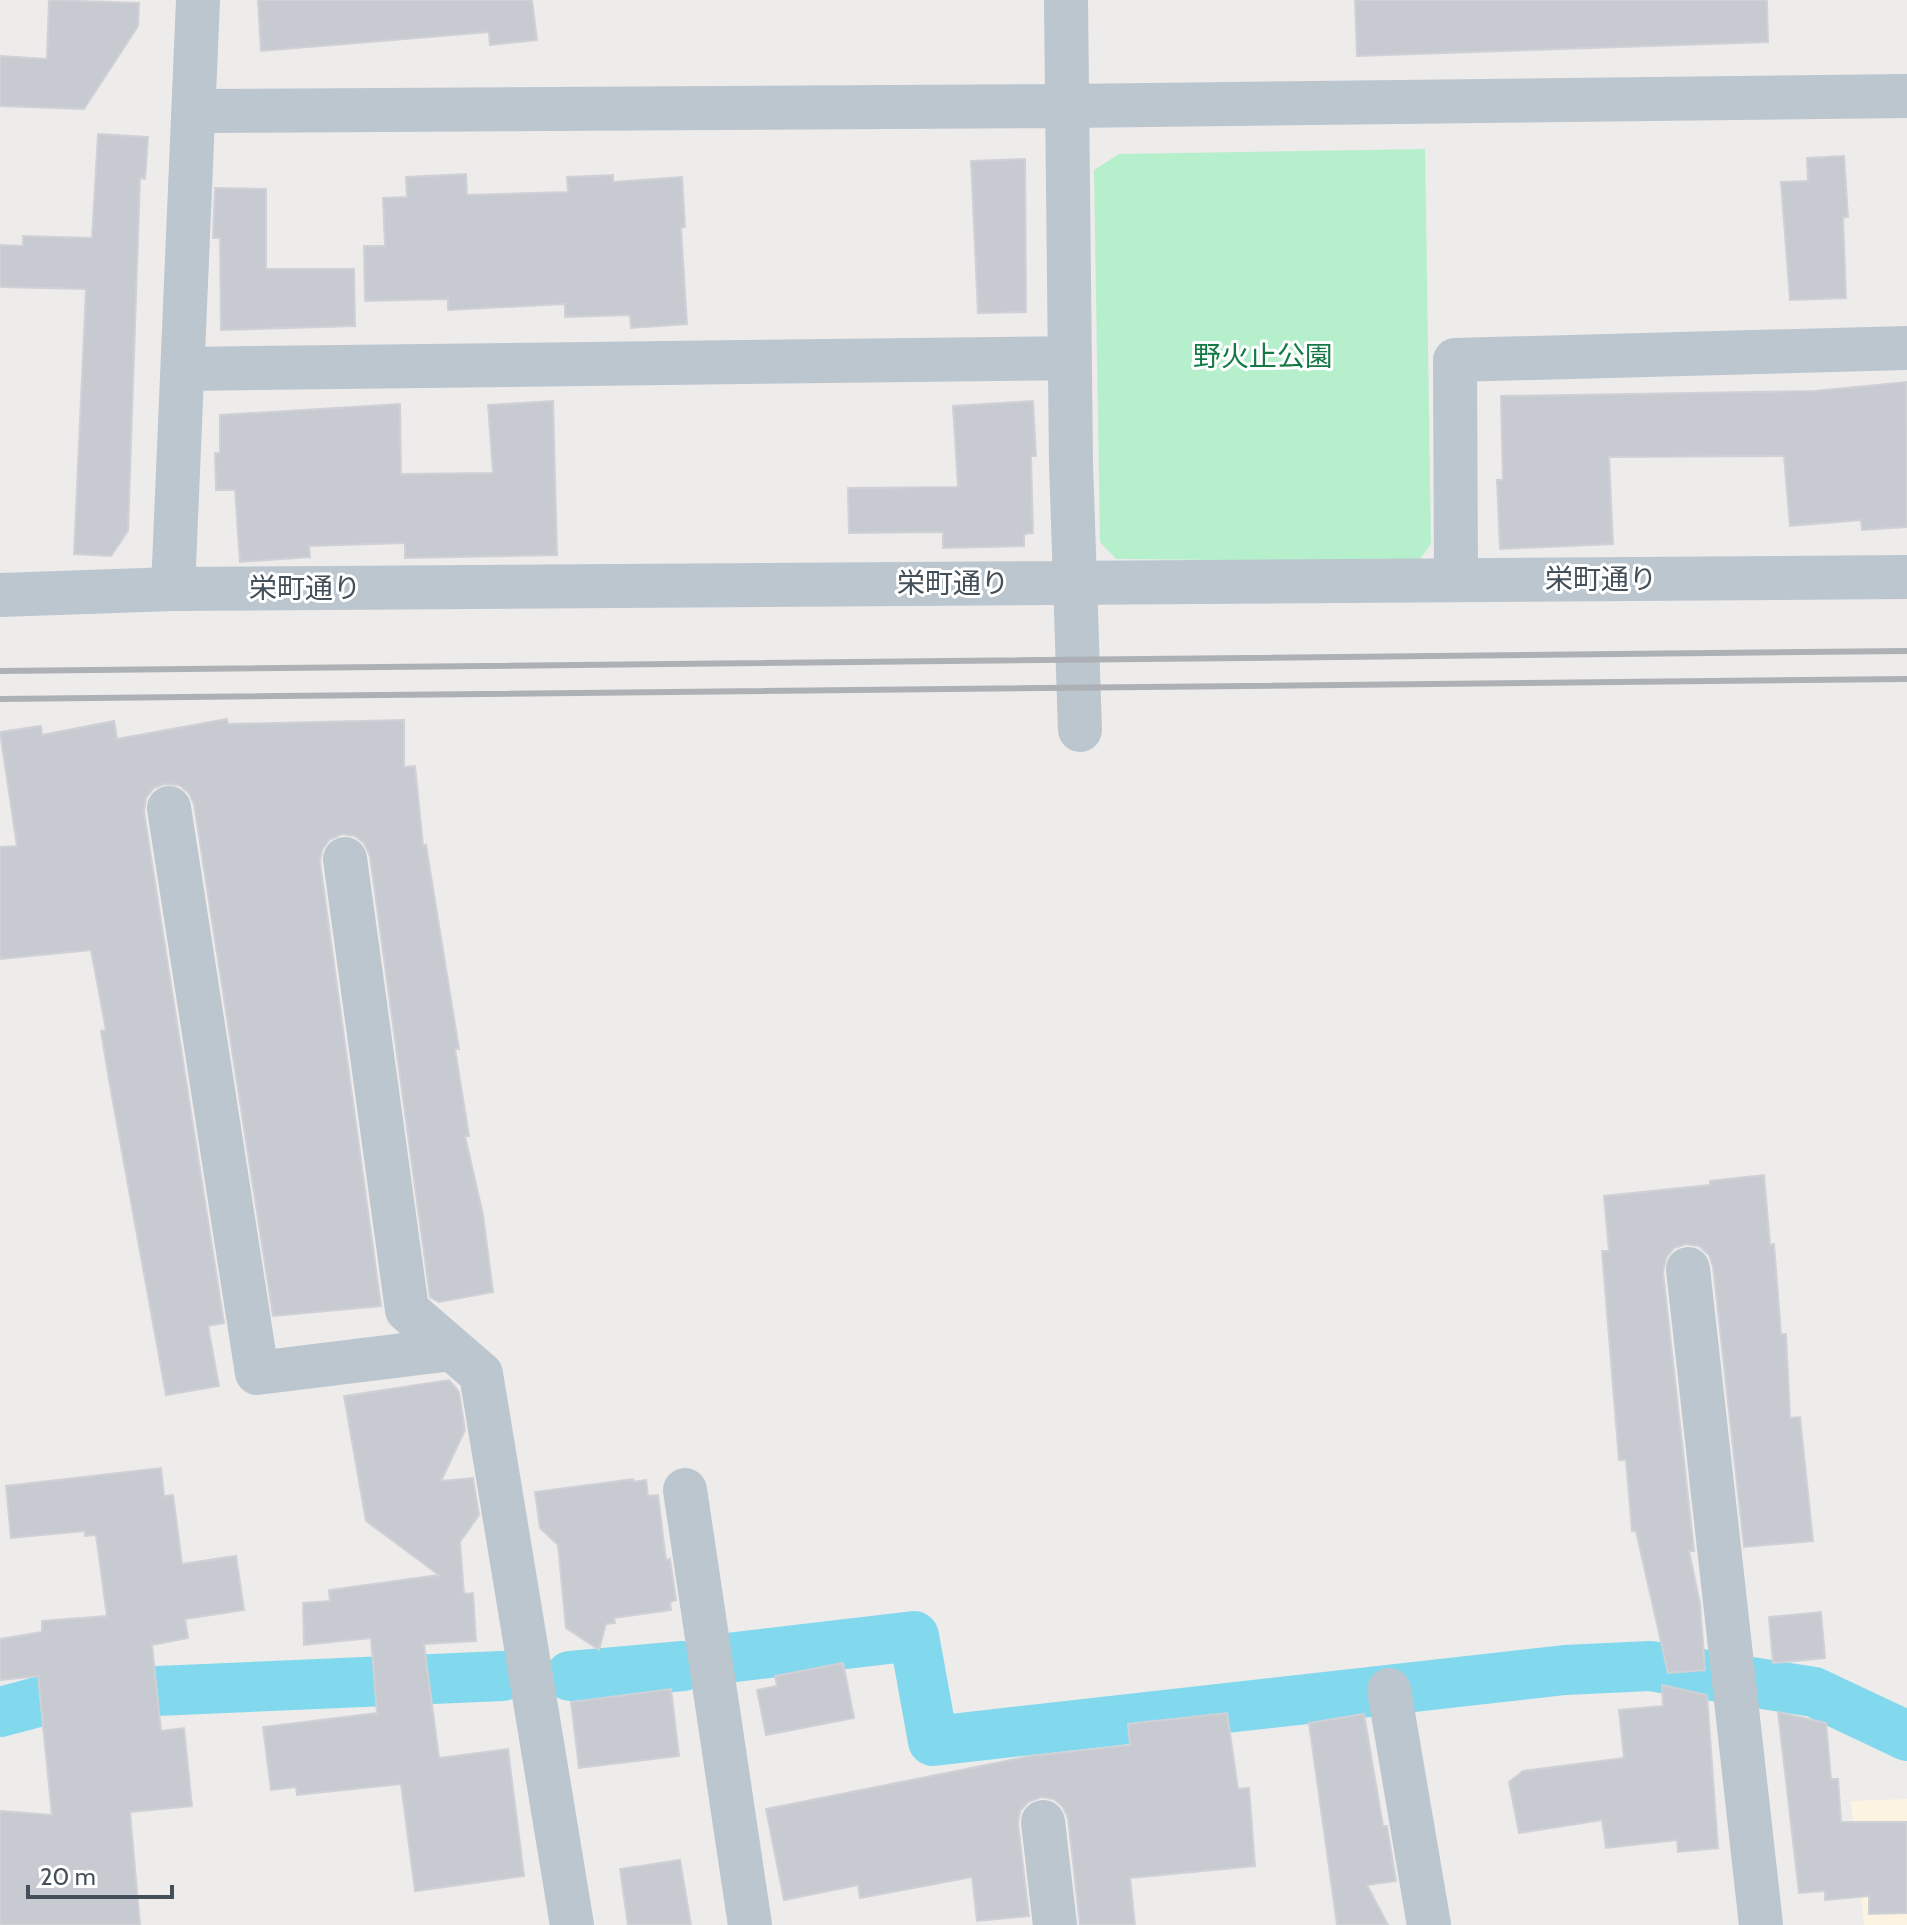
<svg xmlns="http://www.w3.org/2000/svg" width="1907" height="1925" font-family="Cabin,'Noto Sans JP',sans-serif">
<rect width="100%" height="100%" fill="#eeebeb"/>
<path fill="#fcf4e1" d="M 1907,1799 L 1907,1925 L 1864,1925 L 1851,1801 Z"/>
<path fill="#b6efcb" d="M 1425,149 L 1431,544 L 1418,562 L 1116,559 L 1100,542 L 1094,170 L 1119,154 Z"/>
<g fill="none" stroke-linecap="round" stroke-linejoin="round">
<path stroke="#82d9ed" stroke-width="50" d="M 727,1658 L 914,1636 L 933,1741 L 1565,1670 L 1650,1666 L 1814,1692 L 1907,1736
M 570,1676 L 683,1666
M 0,1712 L 64,1695 L 502,1676"/>
</g>
<path fill="#c8cad1" stroke="#cfd1d7" stroke-width="2" d="M 49,0 L 139,3 L 138,26 L 84,109 L 0,106 L 0,56 L 47,59 Z
M 258,0 L 532,0 L 537,40 L 490,45 L 489,32 L 261,51 Z
M 1355,0 L 1767,0 L 1768,42 L 1357,56 Z
M 98,134 L 148,137 L 145,179 L 140,178 L 128,531 L 111,556 L 74,554 L 86,289 L 0,287 L 0,245 L 23,246 L 23,236 L 92,238 Z
M 1844,156 L 1848,217 L 1843,217 L 1846,298 L 1790,300 L 1781,182 L 1808,181 L 1807,158 Z
M 1025,159 L 1026,312 L 978,313 L 971,161 Z
M 466,174 L 467,195 L 568,192 L 567,177 L 613,175 L 613,182 L 682,177 L 685,227 L 681,228 L 687,324 L 631,328 L 630,315 L 565,317 L 565,304 L 448,310 L 448,299 L 365,301 L 364,246 L 385,246 L 383,198 L 407,197 L 406,177 Z
M 215,188 L 266,189 L 266,269 L 354,269 L 355,326 L 221,330 L 220,238 L 213,238 Z
M 1906,382 L 1907,527 L 1862,530 L 1861,520 L 1790,526 L 1784,456 L 1609,457 L 1613,544 L 1500,549 L 1497,480 L 1503,480 L 1501,396 L 1814,391 Z
M 553,401 L 557,555 L 405,558 L 405,543 L 309,546 L 310,557 L 240,562 L 235,490 L 216,490 L 215,453 L 220,453 L 220,415 L 400,404 L 401,474 L 493,473 L 488,405 Z
M 1033,401 L 1036,456 L 1031,456 L 1033,533 L 1024,534 L 1024,546 L 943,548 L 943,532 L 849,533 L 848,488 L 958,487 L 953,406 Z
M 227,719 L 228,724 L 404,720 L 404,767 L 415,766 L 423,845 L 426,845 L 459,1049 L 455,1049 L 469,1136 L 465,1136 L 483,1215 L 493,1292 L 439,1302 L 430,1297 L 370,856 L 364,843 L 355,836 L 342,834 L 329,840 L 322,850 L 320,862 L 381,1306 L 273,1316 L 194,804 L 189,793 L 179,785 L 164,784 L 154,788 L 146,798 L 144,812 L 224,1323 L 208,1326 L 219,1386 L 166,1395 L 109,1080 L 101,1031 L 106,1030 L 91,950 L 0,959 L 0,847 L 17,846 L 0,732 L 41,726 L 42,735 L 114,721 L 117,739 Z
M 1764,1175 L 1770,1245 L 1774,1244 L 1781,1334 L 1786,1334 L 1790,1418 L 1800,1417 L 1813,1541 L 1744,1547 L 1713,1266 L 1709,1255 L 1699,1246 L 1686,1244 L 1674,1248 L 1666,1258 L 1663,1272 L 1694,1551 L 1689,1551 L 1700,1604 L 1705,1670 L 1668,1673 L 1636,1531 L 1632,1531 L 1626,1460 L 1619,1460 L 1602,1251 L 1609,1251 L 1604,1196 L 1710,1185 L 1710,1181 Z
M 449,1380 L 459,1392 L 465,1430 L 441,1481 L 473,1478 L 479,1515 L 460,1542 L 464,1594 L 473,1593 L 476,1641 L 424,1644 L 439,1758 L 508,1749 L 524,1876 L 415,1891 L 401,1784 L 297,1795 L 296,1787 L 271,1790 L 263,1727 L 377,1713 L 371,1638 L 304,1645 L 303,1603 L 330,1601 L 329,1590 L 439,1575 L 366,1521 L 344,1396 Z
M 161,1468 L 164,1496 L 173,1495 L 182,1564 L 236,1556 L 244,1610 L 185,1619 L 188,1638 L 152,1645 L 161,1731 L 184,1728 L 192,1806 L 130,1812 L 140,1925 L 0,1925 L 0,1811 L 52,1815 L 38,1676 L 0,1680 L 0,1639 L 42,1632 L 42,1621 L 107,1616 L 96,1535 L 85,1536 L 85,1531 L 11,1538 L 6,1486 Z
M 633,1479 L 634,1482 L 646,1480 L 648,1496 L 658,1495 L 666,1560 L 670,1559 L 676,1600 L 670,1602 L 671,1610 L 614,1618 L 615,1623 L 606,1624 L 599,1650 L 566,1628 L 558,1545 L 540,1528 L 535,1492 Z
M 1821,1612 L 1825,1658 L 1773,1663 L 1769,1617 Z
M 843,1663 L 854,1718 L 766,1735 L 757,1690 L 777,1686 L 775,1676 Z
M 1662,1685 L 1707,1695 L 1718,1848 L 1678,1852 L 1677,1840 L 1606,1848 L 1602,1820 L 1519,1833 L 1509,1782 L 1523,1771 L 1624,1758 L 1619,1710 L 1663,1706 Z
M 671,1689 L 679,1756 L 579,1768 L 571,1702 Z
M 1778,1712 L 1826,1723 L 1831,1779 L 1838,1779 L 1841,1822 L 1907,1822 L 1907,1913 L 1869,1914 L 1869,1896 L 1825,1900 L 1825,1891 L 1799,1893 Z
M 1227,1713 L 1238,1789 L 1249,1788 L 1255,1866 L 1130,1878 L 1135,1925 L 1080,1925 L 1068,1818 L 1063,1807 L 1054,1799 L 1041,1797 L 1028,1802 L 1020,1811 L 1018,1824 L 1029,1916 L 977,1921 L 972,1877 L 860,1898 L 858,1885 L 784,1900 L 766,1809 L 1031,1756 L 1130,1745 L 1128,1724 Z
M 1364,1714 L 1383,1826 L 1387,1826 L 1396,1881 L 1367,1885 L 1388,1925 L 1337,1925 L 1309,1723 Z
M 680,1860 L 691,1925 L 628,1925 L 620,1869 Z"/>
<g fill="none" stroke-linecap="round" stroke-linejoin="round">
<path stroke="#bbc6cf" stroke-width="44" d="M 1066,0 L 1071,464 L 1080,730
M 194,111 L 1067,106 L 1907,96
M 183,369 L 1070,358
M 1456,580 L 1455,360 L 1907,348
M 173,589 L 198,0
M 0,595 L 173,589 L 1907,577
M 169,808 L 257,1373 L 452,1349
M 345,859 L 407,1310 L 481,1374 L 572,1925
M 1688,1269 L 1761,1925
M 685,1490 L 750,1925
M 1389,1690 L 1429,1925
M 1043,1822 L 1055,1925"/>
<path stroke="#adb1b6" stroke-width="6" d="M 0,671 L 1907,651
M 0,699 L 1907,679"/>
</g>
<g text-anchor="middle" stroke-width="6" stroke-linejoin="round" paint-order="stroke">
<g font-size="28" fill="#147a45" stroke="#fff">
<text x="1263" y="366">野火止公園</text>
</g>
<g font-size="28" fill="#434f59" stroke="#fff">
<text x="1601" y="589">栄町通り</text>
<text x="953" y="593">栄町通り</text>
<text x="305" y="598">栄町通り</text>
</g>
</g>
<path d="M28 1885v12h144v-12" fill="none" stroke="#434f59" stroke-width="4"/>
<text x="40" y="1885" font-size="24" fill="#434f59" stroke="#ffffff" stroke-width="6" paint-order="stroke">20 m</text>
</svg>
